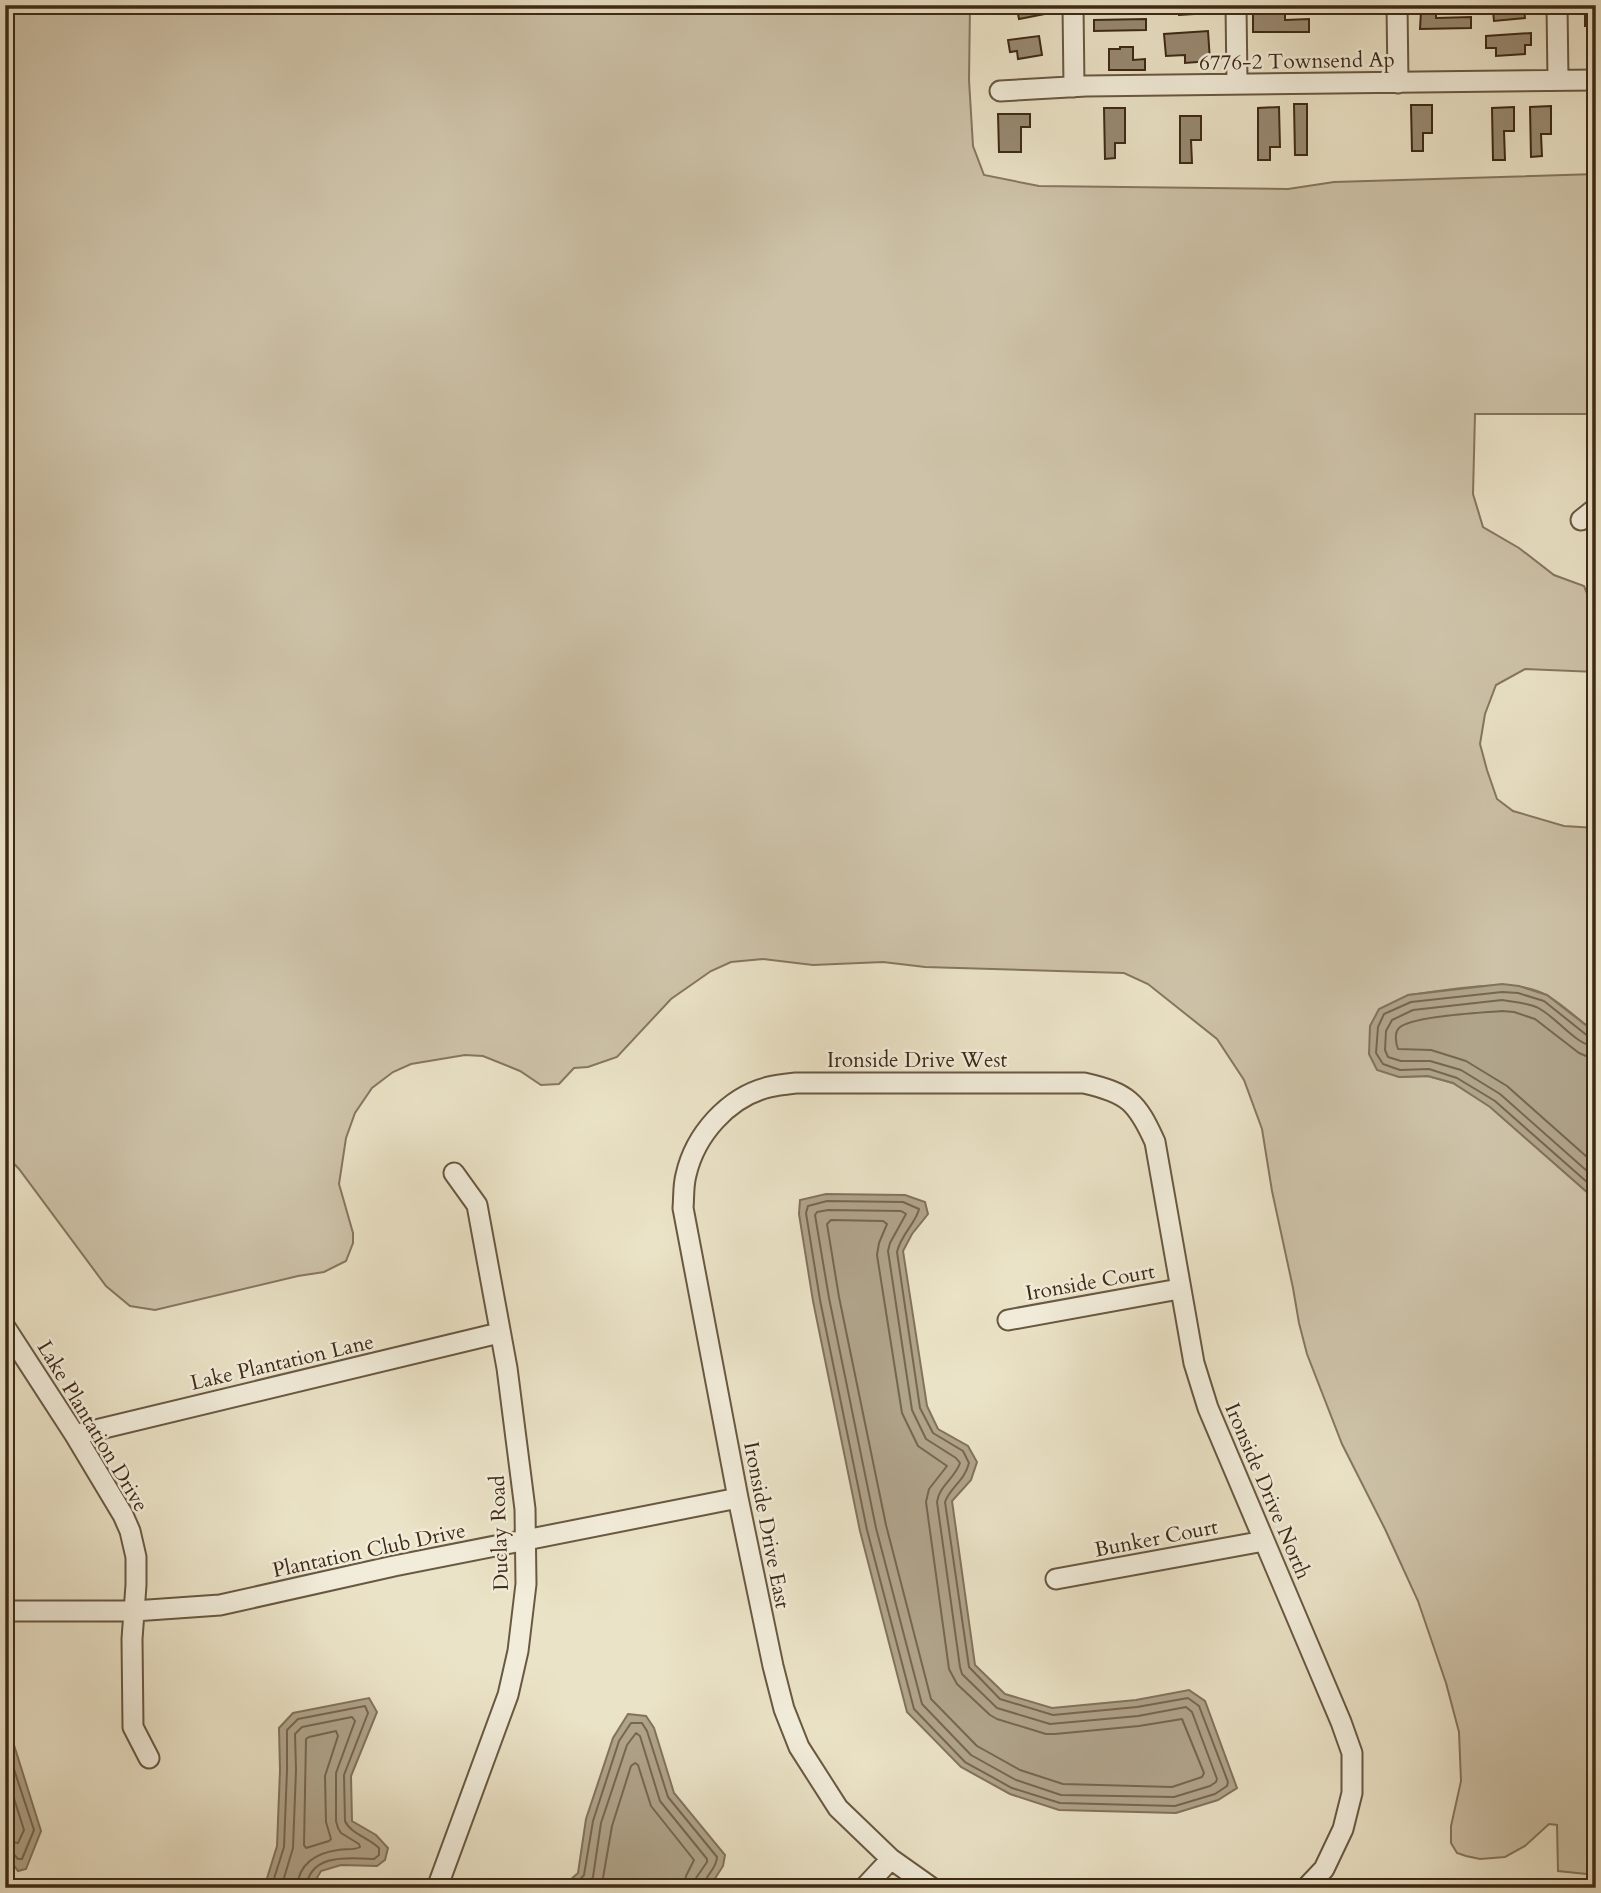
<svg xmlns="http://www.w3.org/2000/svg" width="1601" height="1893" font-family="Cardo,serif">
<rect width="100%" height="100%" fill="#ebe3c7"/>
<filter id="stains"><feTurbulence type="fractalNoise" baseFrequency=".00286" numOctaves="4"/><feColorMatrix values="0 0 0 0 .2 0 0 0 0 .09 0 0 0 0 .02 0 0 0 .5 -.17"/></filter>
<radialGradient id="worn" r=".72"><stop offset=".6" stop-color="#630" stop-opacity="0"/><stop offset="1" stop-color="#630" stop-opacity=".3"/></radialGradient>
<path fill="#cec3a9" stroke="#867660" stroke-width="2" d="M 5,5 L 970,5 L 969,80 L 973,146 L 984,175 L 1039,186 L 1288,189 L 1334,182 L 1596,174 L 1596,414 L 1475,414 L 1473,494 L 1483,527 L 1519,548 L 1554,575 L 1584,586 L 1596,617 L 1596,672 L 1525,669 L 1496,685 L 1485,714 L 1480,744 L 1487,770 L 1497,799 L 1513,811 L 1564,826 L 1596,828 L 1596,1033 C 1580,1021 1565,1006 1548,996 C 1514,975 1447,991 1408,995 L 1399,1077 L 1428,1076 L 1453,1083 L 1490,1106 L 1596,1200 L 1596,1875 L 1558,1871 L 1557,1825 L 1549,1824 L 1525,1846 L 1505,1857 L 1480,1859 L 1466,1856 L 1457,1853 L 1451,1843 L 1451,1826 L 1461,1781 L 1459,1732 L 1446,1683 L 1418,1601 L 1385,1529 L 1342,1444 L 1307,1354 L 1299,1323 L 1293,1288 L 1272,1191 L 1262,1129 L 1244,1080 L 1217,1039 L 1148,984 L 1124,973 L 925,967 L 883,962 L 813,965 L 763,959 L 731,962 L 711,971 L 671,999 L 617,1057 L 588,1067 L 574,1068 L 559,1084 L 541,1085 L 520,1071 L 483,1056 L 465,1055 L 411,1064 L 393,1072 L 372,1088 L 355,1113 L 346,1138 L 339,1184 L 353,1233 L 353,1243 L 346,1261 L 324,1272 L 298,1276 L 155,1310 L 130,1306 L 106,1286 L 19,1169 L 5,1154 Z"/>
<path fill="#b0a48b" stroke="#82735c" stroke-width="2" d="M 1502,984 L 1519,986 L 1547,995 L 1596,1033 L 1596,1200 L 1490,1107 L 1453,1083 L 1428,1076 L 1399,1077 L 1377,1070 L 1369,1054 L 1370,1026 L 1379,1009 L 1408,995 Z
M 826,1194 L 905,1195 L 925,1202 L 928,1214 L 912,1234 L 903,1251 L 927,1406 L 938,1429 L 968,1446 L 977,1462 L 971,1480 L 952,1501 L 975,1665 L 1005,1694 L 1052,1708 L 1136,1700 L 1189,1690 L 1205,1701 L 1237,1788 L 1218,1800 L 1176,1813 L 1059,1810 L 1010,1794 L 961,1767 L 907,1712 L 860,1531 L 813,1301 L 799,1214 L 800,1200 Z
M 369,1698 L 377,1712 L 351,1776 L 352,1821 L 376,1835 L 388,1848 L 385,1860 L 377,1866 L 341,1865 L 321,1871 L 311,1888 L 264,1888 L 277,1846 L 280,1770 L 279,1728 L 293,1713 Z
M 628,1714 L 646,1716 L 654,1728 L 674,1793 L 725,1855 L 723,1866 L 709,1888 L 561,1888 L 578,1873 L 586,1819 L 613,1738 Z
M 5,1726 L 14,1745 L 41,1831 L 26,1869 L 18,1871 L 5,1853 Z"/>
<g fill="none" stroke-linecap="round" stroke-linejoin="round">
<path stroke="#776650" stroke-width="2" d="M 1596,1038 L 1589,1037 L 1544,1001 L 1518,993 L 1502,992 L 1411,1002 L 1384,1014 L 1378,1027 L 1376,1053 L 1383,1064 L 1400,1070 L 1429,1069 L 1457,1078 L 1495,1101 L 1596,1190
M 1596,1047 C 1576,1045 1558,1019 1540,1009 C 1530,1003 1514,1002 1502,1000 L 1413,1010 L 1392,1020 L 1386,1031 L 1385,1050 L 1388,1057 L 1401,1061 L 1430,1061 L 1461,1070 L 1500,1094 L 1596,1179
M 1596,1057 L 1586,1056 L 1579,1053 L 1535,1019 L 1514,1012 L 1502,1011 C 1481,1013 1412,1016 1399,1028 C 1394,1033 1396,1044 1398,1049 L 1431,1050 L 1466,1061 L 1507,1086 L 1596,1165
M 827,1201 L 903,1202 L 919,1209 C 916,1223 901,1234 897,1252 L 920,1408 L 933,1433 L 963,1451 L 969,1463 C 964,1482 951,1486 945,1502 L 969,1667 L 1000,1699 L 1053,1715 L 1137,1707 L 1188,1698 L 1199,1706 L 1228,1782 L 1227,1786 L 1215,1794 L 1175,1806 L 1060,1803 L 1012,1788 L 965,1762 L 914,1709 L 867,1530 L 820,1300 L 806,1213 L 808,1206 Z
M 828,1210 L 901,1211 L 906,1214 L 890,1243 L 888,1251 L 912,1410 L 926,1439 L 956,1458 L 960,1463 C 955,1478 939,1486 937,1502 L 960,1667 L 962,1674 L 997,1708 L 1050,1724 L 1138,1716 L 1186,1707 L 1192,1712 L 1217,1779 L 1216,1782 L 1210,1786 L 1174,1797 L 1061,1795 L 1016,1780 L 971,1755 L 922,1704 L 876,1528 L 829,1298 L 815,1215 L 817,1212 Z
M 831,1220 L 883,1221 L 887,1224 L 879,1243 L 877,1255 L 902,1413 L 918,1446 L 947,1466 L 929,1489 L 926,1502 L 949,1669 L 957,1684 L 990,1715 L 997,1719 L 1046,1734 L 1055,1734 L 1139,1726 L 1182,1719 L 1204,1773 L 1202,1777 L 1172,1787 L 1063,1784 L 1020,1770 L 977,1746 L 931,1699 L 886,1525 L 839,1297 L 827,1224 Z
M 336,1731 L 338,1736 L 325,1776 L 326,1822 L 331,1839 L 329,1841 L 306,1848 L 304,1845 L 306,1739 L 309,1737 Z
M 5,1742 L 34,1830 L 22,1859 L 18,1859 L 11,1851 L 5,1850
M 5,1770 L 24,1830 L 18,1843 L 5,1841
M 271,1888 L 284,1847 L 287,1770 L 287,1730 L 298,1719 L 365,1706 L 368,1713 L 344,1775 L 345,1821 C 350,1833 369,1838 379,1848 L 379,1855 L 374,1859 C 348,1858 310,1853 306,1888
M 281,1888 L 293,1848 L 296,1770 L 295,1734 L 302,1727 L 352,1717 L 355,1721 L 336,1773 L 336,1821 L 338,1828 L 341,1833 L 359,1844 L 360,1847 C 353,1851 346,1848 338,1850 C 316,1853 298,1864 297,1888
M 572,1888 L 584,1875 L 593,1821 L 619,1741 L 631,1723 L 642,1723 L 647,1731 L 668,1797 L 717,1857 C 717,1869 704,1876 703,1888
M 585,1888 L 593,1877 L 601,1823 L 627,1745 L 636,1733 L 640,1736 L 660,1801 L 707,1859 L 707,1862 L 696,1878 L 695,1888
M 599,1888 L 603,1878 L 612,1826 L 631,1766 L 635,1763 L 638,1765 L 651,1806 L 694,1860 L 686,1876 L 684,1888"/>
</g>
<path fill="#988a72" stroke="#3e2916" stroke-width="2" d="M 1001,5 L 1044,5 L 1045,14 L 1019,19 L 1017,9 L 1002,12 Z
M 1159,5 L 1209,5 L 1210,13 L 1179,15 L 1178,6 L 1159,7 Z
M 1485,5 L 1530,5 L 1530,7 L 1524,8 L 1525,18 L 1494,21 L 1493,11 L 1486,11 Z
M 1591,5 L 1596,5 L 1596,26 L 1585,26 L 1585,14 L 1592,14 Z
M 1253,9 L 1285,9 L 1285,20 L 1309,19 L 1309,32 L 1253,32 Z
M 1436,10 L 1436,18 L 1471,17 L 1471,28 L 1420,29 L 1421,11 Z
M 1146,19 L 1146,30 L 1094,31 L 1094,20 Z
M 1208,31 L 1210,61 L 1185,63 L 1185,55 L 1166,56 L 1164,34 Z
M 1531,33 L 1531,45 L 1525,45 L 1525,54 L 1496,56 L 1496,48 L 1486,48 L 1486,36 Z
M 1039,36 L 1042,55 L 1018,59 L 1017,51 L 1010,52 L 1008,40 Z
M 1594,42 L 1596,42 L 1596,63 L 1587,63 L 1587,52 L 1594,52 Z
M 1120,47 L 1133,47 L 1133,60 L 1145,59 L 1145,70 L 1109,70 L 1109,49 L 1120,49 Z
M 1294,104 L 1307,104 L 1307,155 L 1295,155 Z
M 1411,105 L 1432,105 L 1432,133 L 1423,133 L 1423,151 L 1412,151 Z
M 1551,106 L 1551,134 L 1541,134 L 1542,156 L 1531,157 L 1530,107 Z
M 1279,107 L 1280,147 L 1270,147 L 1270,160 L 1258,160 L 1258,108 Z
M 1514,107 L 1514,131 L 1504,131 L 1505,160 L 1493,160 L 1492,108 Z
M 1104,108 L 1125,108 L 1125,143 L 1115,143 L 1115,158 L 1105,159 Z
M 998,114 L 1030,114 L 1030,127 L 1021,127 L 1021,152 L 999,152 Z
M 1180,116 L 1201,116 L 1201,140 L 1191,140 L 1192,163 L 1180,163 Z"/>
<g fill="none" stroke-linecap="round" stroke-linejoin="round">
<defs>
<path id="minor" d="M 1073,5 L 1074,87
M 1236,5 L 1237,84
M 1397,5 L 1398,83
M 1557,5 L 1558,80
M 1000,91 L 1086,86 L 1596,80
M 1581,520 L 1596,508
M 1008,1320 L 1179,1289
M 5,1327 L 75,1435 L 123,1515 L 130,1531 L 136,1557 L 136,1585 L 132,1639 L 133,1727 L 149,1758
M 75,1435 L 499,1333
M 1056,1579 L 1264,1541
M 5,1611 L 134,1611 L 220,1605 L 394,1566 L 738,1498
M 437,1888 L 508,1695 L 518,1651 L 526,1584 L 525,1509 L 507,1368 L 477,1205 L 454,1173
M 864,1888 L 891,1859
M 932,1888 L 891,1859 L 838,1808 L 799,1747 L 784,1709 L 773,1666 L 738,1498 L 683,1208 C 684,1198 683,1186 686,1175 C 695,1135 728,1097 769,1087 C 777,1085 787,1084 796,1083 L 1084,1083 C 1128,1093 1137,1102 1155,1142 L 1194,1363 L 1208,1408 L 1341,1722 L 1352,1753 L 1352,1793 L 1343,1829 L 1324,1869 L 1306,1888"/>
</defs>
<use href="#minor" stroke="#695842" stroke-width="23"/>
<use href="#minor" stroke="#f2eddb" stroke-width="19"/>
</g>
<g text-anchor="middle" stroke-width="5" stroke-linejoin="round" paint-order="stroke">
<g font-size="21" fill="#3e2916" stroke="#f2eddb">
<text transform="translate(1297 61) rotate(-1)" y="7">6776-2 Townsend Ap</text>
<text x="917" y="1067">Ironside Drive West</text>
<text transform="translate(1090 1282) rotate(-10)" y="7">Ironside Court</text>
<text transform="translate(282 1362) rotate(-13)" y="7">Lake Plantation Lane</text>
<text transform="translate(93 1426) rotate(59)" y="7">Lake Plantation Drive</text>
<text transform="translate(1268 1491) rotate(67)" y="7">Ironside Drive North</text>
<text transform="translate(767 1525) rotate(79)" y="7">Ironside Drive East</text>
<text transform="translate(499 1533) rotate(-92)" y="7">Duclay Road</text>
<text transform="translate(1156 1538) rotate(-11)" y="7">Bunker Court</text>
<text transform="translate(369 1550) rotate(-12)" y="7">Plantation Club Drive</text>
</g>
</g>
<rect width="1601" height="1893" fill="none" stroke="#ebe3c7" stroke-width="28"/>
<rect x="7" y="7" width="1587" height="1879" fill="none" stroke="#3e2916" stroke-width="3.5"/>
<rect x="14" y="14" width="1573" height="1865" fill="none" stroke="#3e2916" stroke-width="2"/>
<rect width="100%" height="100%" filter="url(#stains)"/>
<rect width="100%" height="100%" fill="url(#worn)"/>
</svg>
